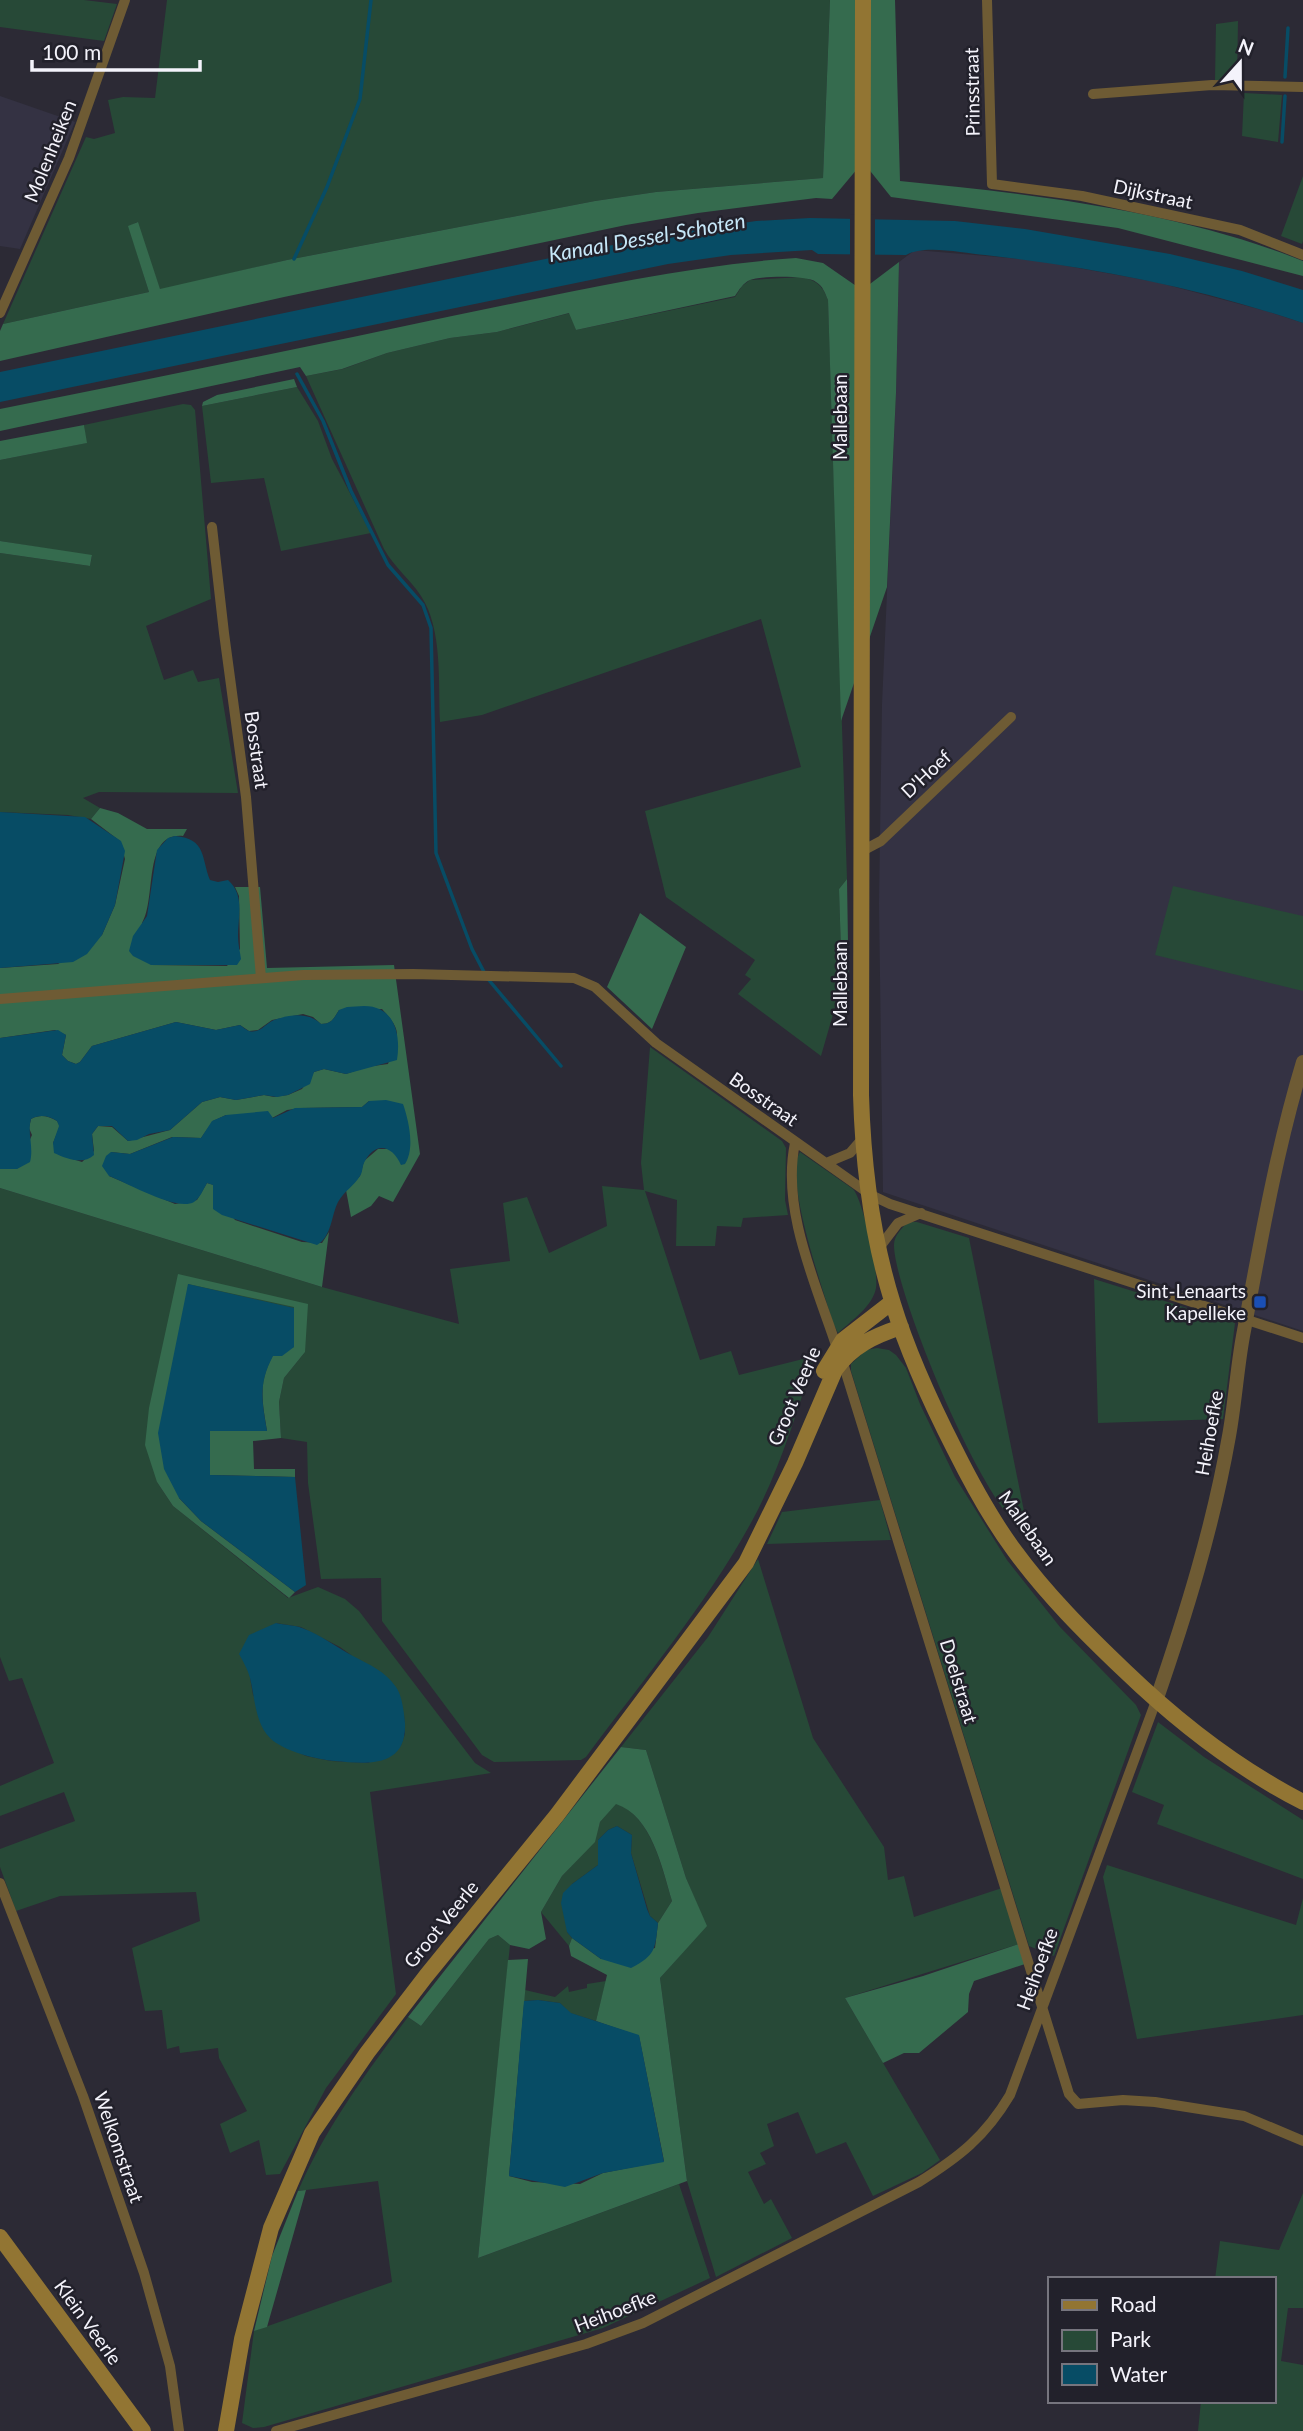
<svg xmlns="http://www.w3.org/2000/svg" width="1303" height="2431" font-family="Lato,sans-serif">
<rect width="100%" height="100%" fill="#2c2a35"/>
<path fill="#343243" d="M 0,96 L 75,122 L 20,249 L 0,246 Z
M 915,250 L 1034,260 L 1156,282 L 1266,311 L 1303,323 L 1303,1331 L 883,1192 L 879,904 L 882,704 L 896,393 L 899,262 Z"/>
<path fill="#274937" fill-rule="evenodd" d="M 0,0 L 84,0 L 117,4 L 104,41 L 0,27 Z
M 167,0 L 830,0 L 823,178 L 656,192 L 595,201 L 287,260 L 160,290 L 137,222 L 129,227 L 149,292 L 3,324 L 86,137 L 94,139 L 115,133 L 108,100 L 123,97 L 155,98 Z
M 1238,21 L 1237,80 L 1215,80 L 1216,24 Z
M 1244,93 L 1282,95 L 1278,142 L 1242,136 Z
M 1303,176 L 1303,241 L 1302,244 L 1281,236 Z
M 802,277 C 817,281 823,286 828,300 L 847,879 L 839,889 L 842,983 L 821,1056 L 738,994 L 751,979 L 745,975 L 755,960 L 666,897 L 645,811 L 801,767 L 761,619 L 482,715 L 440,722 C 438,683 443,629 421,596 C 410,579 394,567 384,549 L 306,376 L 343,369 L 387,353 L 450,338 L 497,332 L 570,313 L 576,330 L 735,297 L 742,286 L 750,280 Z
M 297,387 L 318,421 L 332,459 L 371,533 L 281,551 L 264,478 L 211,483 L 202,406 Z
M 183,404 L 191,405 L 195,410 L 211,599 L 146,626 L 164,680 L 193,670 L 198,682 L 219,678 L 238,793 L 99,792 L 83,798 L 100,808 L 91,819 L 68,815 L 0,812 L 0,553 L 90,566 L 92,556 L 0,541 L 0,460 L 86,443 L 84,425 Z
M 1173,886 L 1303,916 L 1303,991 L 1155,955 Z
M 650,1047 L 782,1141 L 786,1148 L 785,1200 L 788,1215 L 743,1218 L 741,1227 L 717,1226 L 715,1246 L 676,1246 L 677,1200 L 645,1191 L 700,1360 L 731,1351 L 739,1375 L 815,1356 C 797,1411 780,1470 752,1521 C 706,1605 643,1680 586,1757 L 581,1760 L 494,1762 L 482,1755 L 382,1621 L 381,1578 L 321,1579 L 308,1483 L 307,1442 L 281,1438 L 279,1402 L 284,1378 L 305,1352 L 157,1482 L 173,1506 L 288,1598 L 318,1587 L 345,1599 L 359,1611 L 475,1763 L 491,1773 L 370,1792 L 396,1994 L 326,2088 L 280,2174 L 266,2175 L 259,2140 L 230,2153 L 220,2124 L 247,2111 L 219,2058 L 218,2048 L 180,2053 L 179,2046 L 167,2049 L 162,2010 L 145,2011 L 132,1948 L 200,1921 L 196,1892 L 60,1896 L 16,1911 L 0,1867 L 0,1849 L 75,1821 L 64,1792 L 0,1816 L 0,1786 L 54,1763 L 22,1678 L 9,1681 L 0,1657 L 0,1188 L 322,1287 L 459,1324 L 450,1269 L 510,1261 L 503,1203 L 527,1197 L 549,1253 L 607,1226 L 602,1186 L 644,1190 L 641,1163 ZM 276,1623 L 301,1627 L 340,1647 L 351,1655 L 404,1714 L 405,1734 L 401,1745 L 368,1763 L 331,1761 L 306,1756 L 289,1748 L 253,1695 L 250,1677 Z
M 800,1152 L 853,1189 C 863,1200 879,1272 876,1288 C 873,1306 851,1321 838,1333 L 833,1323 C 824,1292 783,1177 800,1152 Z
M 907,1222 L 917,1222 L 969,1238 L 1026,1521 L 1027,1532 C 986,1516 894,1291 894,1245 C 894,1235 902,1229 907,1222 Z
M 1094,1279 L 1235,1323 L 1223,1419 L 1098,1423 Z
M 877,1348 L 889,1350 L 896,1355 L 906,1368 L 920,1404 L 955,1477 L 1007,1560 L 1060,1627 L 1136,1705 L 1141,1715 L 1054,1956 L 1029,1946 L 851,1371 L 851,1364 L 866,1350 Z
M 880,1500 L 891,1540 L 767,1544 L 782,1512 Z
M 758,1559 L 813,1738 L 884,1847 L 888,1880 L 904,1876 L 914,1917 L 1002,1888 L 1019,1944 L 845,1998 L 940,2160 L 922,2173 L 873,2196 L 846,2142 L 816,2154 L 798,2112 L 767,2124 L 774,2146 L 760,2153 L 766,2164 L 748,2172 L 764,2204 L 771,2199 L 792,2238 L 716,2277 L 687,2181 L 660,1978 L 706,1926 L 686,1878 L 646,1750 L 621,1747 L 708,1637 Z
M 1158,1722 L 1204,1757 L 1303,1820 L 1303,1879 L 1157,1824 L 1164,1805 L 1132,1792 Z
M 616,1803 C 652,1817 662,1868 672,1901 L 658,1923 L 650,1916 L 631,1853 L 632,1835 L 617,1826 L 608,1830 L 598,1840 L 598,1865 L 572,1884 L 567,1932 L 572,1938 L 569,1946 L 541,1912 L 562,1876 L 594,1842 L 600,1822 Z
M 1107,1865 L 1296,1925 L 1303,1898 L 1303,2015 L 1137,2039 L 1103,1877 Z
M 498,1935 L 510,1945 L 478,2258 L 679,2184 L 710,2278 L 603,2328 L 264,2427 L 253,2428 L 242,2423 L 254,2331 L 392,2282 L 378,2181 L 298,2191 C 326,2127 366,2073 408,2017 L 421,2026 L 489,1939 Z
M 606,1981 L 596,2021 L 570,2013 L 560,2003 L 538,2000 L 524,2001 L 525,1990 L 555,1997 L 568,1986 L 569,1992 L 587,1988 L 587,1984 Z
M 1303,2193 L 1303,2308 L 1288,2308 L 1281,2361 L 1303,2365 L 1303,2431 L 1198,2431 L 1201,2401 L 1273,2401 L 1273,2279 L 1215,2279 L 1220,2241 L 1279,2250 Z"/>
<path fill="#356b4e" d="M 830,0 L 895,0 L 900,181 C 1033,194 1178,211 1303,261 L 1303,276 L 1118,228 L 891,197 L 863,162 L 832,199 L 816,198 L 698,213 L 626,225 L 284,297 L 0,361 L 0,331 L 3,324 L 149,292 L 128,226 L 138,222 L 160,289 L 287,260 L 595,201 L 656,192 L 823,178 Z
M 796,258 L 823,263 L 862,290 L 899,262 L 896,393 L 887,587 L 841,721 L 828,300 C 825,293 823,286 816,282 C 807,275 761,276 750,280 C 743,283 739,290 735,296 L 576,330 L 569,313 L 497,332 L 450,338 L 387,353 L 342,369 L 306,376 L 300,367 L 0,431 L 0,409 C 151,379 301,348 452,316 C 566,293 680,266 796,258 Z
M 294,379 L 297,387 L 202,406 L 203,402 L 217,395 Z
M 84,425 L 87,443 L 0,460 L 0,441 Z
M 0,541 L 92,555 L 90,566 L 0,553 Z
M 100,808 L 118,813 L 147,829 L 187,829 L 183,836 C 142,832 157,898 142,923 L 151,965 L 227,966 L 240,949 L 239,896 L 235,887 L 260,887 L 267,968 L 394,965 L 420,1154 L 393,1202 L 379,1196 L 371,1206 L 351,1217 L 346,1190 L 360,1176 L 364,1161 L 378,1149 L 390,1149 L 405,1164 L 369,1101 L 362,1107 L 301,1108 L 287,1110 L 272,1118 L 226,1115 L 213,1121 L 201,1138 L 172,1137 L 130,1154 L 111,1152 L 109,1176 L 175,1204 L 197,1200 L 207,1183 L 214,1185 L 214,1192 L 235,1220 L 302,1242 L 322,1243 L 329,1232 L 322,1287 L 0,1188 L 0,1169 L 17,1169 L 32,1135 L 29,1128 L 31,1119 C 41,1114 47,1116 57,1121 L 60,1126 L 53,1143 L 60,1155 L 82,1162 L 94,1151 L 92,1134 L 98,1126 L 112,1127 L 128,1141 L 170,1130 L 202,1102 L 220,1097 L 236,1100 L 264,1095 L 274,1097 L 288,1095 L 302,1089 L 314,1072 L 324,1069 L 346,1074 L 366,1067 L 388,1064 C 398,1035 404,1033 382,1009 L 339,1010 C 334,1018 332,1024 321,1024 L 313,1017 L 303,1014 L 272,1020 L 258,1030 L 249,1031 L 240,1025 L 216,1030 L 176,1022 L 92,1046 L 80,1062 L 76,1064 L 68,1061 L 62,1055 L 66,1035 L 55,1030 L 0,1038 L 0,968 L 58,964 L 102,935 L 115,905 L 125,859 L 120,841 L 91,819 Z
M 847,879 L 849,1008 L 837,1001 L 842,983 L 839,889 Z
M 640,913 L 686,947 L 652,1029 L 607,987 Z
M 178,1274 L 308,1304 L 305,1352 L 284,1378 L 279,1402 L 281,1438 L 253,1441 L 254,1469 L 295,1469 L 295,1477 L 210,1475 L 210,1431 L 267,1431 C 262,1400 258,1384 273,1355 L 294,1347 L 294,1307 L 188,1284 L 179,1498 L 201,1521 L 295,1592 L 289,1598 L 173,1506 L 157,1482 L 145,1445 L 149,1408 Z
M 621,1747 L 646,1750 L 686,1878 L 707,1926 L 660,1978 L 687,2181 L 478,2258 L 508,1960 L 528,1959 L 509,2176 L 532,2182 L 580,2184 L 603,2173 L 664,2161 L 639,2036 L 596,2021 L 607,1975 L 571,1956 L 569,1946 L 572,1938 L 601,1959 L 655,1948 L 658,1923 L 672,1901 C 662,1868 652,1816 616,1804 L 600,1822 L 595,1842 L 562,1876 L 541,1912 L 546,1939 L 529,1949 L 510,1945 L 498,1935 L 489,1939 L 421,2026 L 408,2017 Z
M 1019,1944 L 1025,1964 L 974,1981 L 969,1994 L 968,2012 L 919,2053 L 904,2053 L 883,2063 L 845,1998 L 923,1976 Z
M 306,2190 L 267,2327 L 254,2331 L 272,2256 L 298,2191 Z"/>
<path fill="#074c65" d="M 810,218 L 955,221 L 1025,229 L 1170,254 L 1242,271 L 1303,290 L 1303,323 C 1200,288 1093,267 985,255 C 963,253 924,244 906,255 L 818,254 L 812,250 L 731,255 L 668,264 L 0,402 L 0,372 L 661,235 L 756,221 Z
M 0,812 L 85,817 L 121,841 L 125,851 L 115,905 L 102,935 L 87,954 L 73,962 L 0,968 Z
M 175,836 C 207,839 201,858 210,880 L 218,882 L 228,880 C 245,895 238,916 238,936 C 238,944 240,952 241,959 L 237,965 L 151,965 L 133,956 L 129,951 L 133,936 L 147,916 L 157,850 L 168,838 Z
M 364,1006 C 395,1006 401,1035 397,1060 L 346,1074 L 324,1069 L 314,1072 L 310,1084 L 288,1095 L 277,1097 L 264,1095 L 236,1100 L 220,1097 L 202,1102 L 170,1130 L 149,1134 L 137,1140 L 128,1141 L 112,1126 L 98,1126 L 92,1134 L 94,1155 C 83,1165 67,1159 54,1153 L 53,1143 L 59,1126 L 57,1121 C 48,1116 41,1114 31,1119 C 27,1133 34,1147 30,1162 L 17,1169 L 0,1169 L 0,1038 L 58,1030 L 66,1035 L 62,1055 L 68,1061 L 76,1064 L 80,1062 L 92,1046 L 176,1022 L 216,1030 L 240,1025 C 241,1026 248,1031 249,1031 C 260,1034 266,1023 274,1020 C 291,1014 308,1012 321,1024 C 332,1024 334,1018 339,1010 L 347,1007 Z
M 386,1100 L 403,1104 C 409,1121 415,1149 405,1164 L 401,1165 C 393,1147 377,1140 365,1161 C 362,1165 363,1172 360,1176 C 354,1186 344,1191 338,1202 C 331,1216 332,1236 317,1245 L 222,1215 L 213,1209 L 213,1185 L 207,1183 C 203,1190 200,1198 194,1202 C 177,1212 128,1183 109,1176 L 102,1166 L 106,1156 L 111,1152 L 130,1154 L 173,1137 L 201,1138 L 212,1121 L 226,1115 L 268,1111 L 273,1118 L 295,1108 L 362,1107 L 369,1101 Z
M 188,1284 L 294,1308 L 294,1347 L 282,1356 L 273,1356 C 258,1384 262,1401 267,1431 L 210,1431 L 210,1475 L 295,1477 L 306,1585 L 295,1592 L 201,1521 L 179,1498 L 164,1469 L 158,1433 Z
M 276,1623 C 285,1625 295,1625 302,1628 C 321,1635 336,1647 353,1656 C 370,1665 385,1671 396,1687 C 402,1695 404,1712 405,1723 C 407,1768 367,1764 335,1761 C 318,1760 283,1751 270,1738 C 255,1723 255,1698 250,1678 C 248,1670 243,1661 239,1654 L 249,1635 Z
M 617,1826 L 632,1835 L 631,1853 L 647,1909 L 650,1916 L 658,1923 C 655,1949 656,1955 631,1968 L 601,1959 L 572,1938 L 567,1932 L 561,1903 L 563,1893 L 572,1884 L 598,1865 L 598,1840 L 608,1830 Z
M 538,2000 L 560,2003 L 571,2013 L 639,2035 L 664,2162 L 603,2173 L 565,2187 L 509,2176 L 524,2001 Z"/>
<path fill="#2c2a35" d="M 850,214 L 875,215 L 875,258 L 850,258 Z"/>
<g fill="none" stroke-linecap="round" stroke-linejoin="round">
<path stroke="#074c65" stroke-width="3.5" d="M 1285,77 L 1288,28
M 1282,142 L 1285,96
M 294,259 L 327,187 L 360,99 L 371,0
M 297,374 L 323,421 L 351,491 L 388,565 L 423,605 L 431,628 L 436,853 L 472,949 L 484,972
M 488,979 L 561,1066"/>
<path stroke="#6e5b34" stroke-width="10" d="M 987,0 L 992,184 L 1082,196 L 1240,230 L 1303,255
M 1093,94 L 1212,85 L 1303,87
M 0,313 L 69,158 L 125,0
M 212,527 L 224,633 L 246,797 L 261,978
M 862,851 L 881,841 L 1011,717
M 0,999 L 303,975 L 413,974 L 574,978 L 595,987 L 656,1043 L 871,1195 L 890,1204 L 1303,1338
M 795,1143 C 781,1210 816,1284 837,1348
M 826,1163 L 850,1153 L 863,1138
M 879,1248 L 898,1223 L 921,1213
M 842,1360 L 1069,2094 L 1078,2104 L 1123,2100 L 1155,2102 L 1244,2116 L 1303,2141
M 0,1883 L 83,2096 L 144,2273 L 170,2366 L 179,2431
M 276,2431 L 586,2344 L 643,2323 L 919,2182 C 959,2157 985,2137 1010,2095 L 1156,1701"/>
<path stroke="#6e5b34" stroke-width="14" d="M 1156,1701 C 1186,1614 1213,1527 1229,1436 C 1235,1403 1237,1369 1243,1336 C 1260,1245 1276,1151 1303,1062"/>
<path stroke="#927533" stroke-width="16" d="M 863,0 L 861,1095 C 863,1164 872,1237 893,1304 C 908,1353 931,1403 955,1450 C 972,1484 991,1519 1014,1550 C 1046,1594 1085,1633 1125,1671 C 1178,1722 1237,1768 1303,1802
M 824,1371 L 843,1340 L 892,1302
M 0,2237 L 143,2431
M 226,2431 L 242,2339 L 271,2228 L 312,2133 L 367,2053 L 426,1976 L 557,1815 L 746,1563 L 795,1463 L 835,1370 C 852,1346 874,1336 901,1327"/>
</g>
<rect fill="#1a4fb4" stroke="#22212b" stroke-width="2.5" x="1253" y="1295" width="14" height="14" rx="3.5"/>
<g text-anchor="middle" stroke-width="5" stroke-linejoin="round" paint-order="stroke">
<g font-size="19" fill="#f4f3fb" stroke="#22212b">
<text transform="translate(972 92) rotate(-91)" y="7">Prinsstraat</text>
<text transform="translate(50 151) rotate(-68)" y="7">Molenheiken</text>
<text transform="translate(1153 194) rotate(12)" y="7">Dijkstraat</text>
<text transform="translate(840 417) rotate(-90)" y="7">Mallebaan</text>
<text transform="translate(257 750) rotate(82)" y="7">Bosstraat</text>
<text transform="translate(926 774) rotate(-43)" y="7">D'Hoef</text>
<text transform="translate(840 984) rotate(-90)" y="7">Mallebaan</text>
<text transform="translate(764 1099) rotate(35)" y="7">Bosstraat</text>
<text transform="translate(794 1396) rotate(-67)" y="7">Groot Veerle</text>
<text transform="translate(1209 1433) rotate(-80)" y="7">Heihoefke</text>
<text transform="translate(1028 1528) rotate(55)" y="7">Mallebaan</text>
<text transform="translate(959 1681) rotate(73)" y="7">Doelstraat</text>
<text transform="translate(441 1924) rotate(-51)" y="7">Groot Veerle</text>
<text transform="translate(1037 1969) rotate(-70)" y="7">Heihoefke</text>
<text transform="translate(119 2147) rotate(71)" y="7">Welkomstraat</text>
<text transform="translate(615 2311) rotate(-21)" y="7">Heihoefke</text>
<text transform="translate(88 2322) rotate(54)" y="7">Klein Veerle</text>
</g>
<g font-size="19" fill="#f4f3fb" stroke="#22212b" text-anchor="end">
<text x="1246" y="1298">Sint-Lenaarts<tspan x="1246" dy="22">Kapelleke</tspan></text>
</g>
<g font-size="21" font-style="italic" fill="#c6e7f8" stroke="#22212b">
<text transform="translate(647 238) rotate(-10)" y="7">Kanaal Dessel-Schoten</text>
</g>
</g>
<rect x="1048" y="2277" width="228" height="126" fill="#22212b" stroke="#76757e" stroke-width="2"/>
<rect x="1062" y="2300" width="35" height="10" fill="#927533" stroke="#76757e" stroke-width="2"/>
<text x="1110" y="2312" font-size="21" fill="#f4f3fb">Road</text>
<rect x="1062" y="2330" width="35" height="21" fill="#274937" stroke="#76757e" stroke-width="2"/>
<text x="1110" y="2347" font-size="21" fill="#f4f3fb">Park</text>
<rect x="1062" y="2364" width="35" height="21" fill="#074c65" stroke="#76757e" stroke-width="2"/>
<text x="1110" y="2382" font-size="21" fill="#f4f3fb">Water</text>
<g transform="translate(1240 63) rotate(21)" stroke="#22212b" stroke-width="5" paint-order="stroke">
<path d="M0-5L12 26L0 18L-12 26Z" fill="#f4f3fb"/>
<text y="-10" font-size="19" font-weight="bold" text-anchor="middle" fill="#f4f3fb">N</text>
</g>
<path d="M32 60v10h168v-10" fill="none" stroke="#f4f3fb" stroke-width="3.5"/>
<text x="42" y="60" font-size="21" fill="#f4f3fb" stroke="#22212b" stroke-width="5" paint-order="stroke">100 m</text>
</svg>
